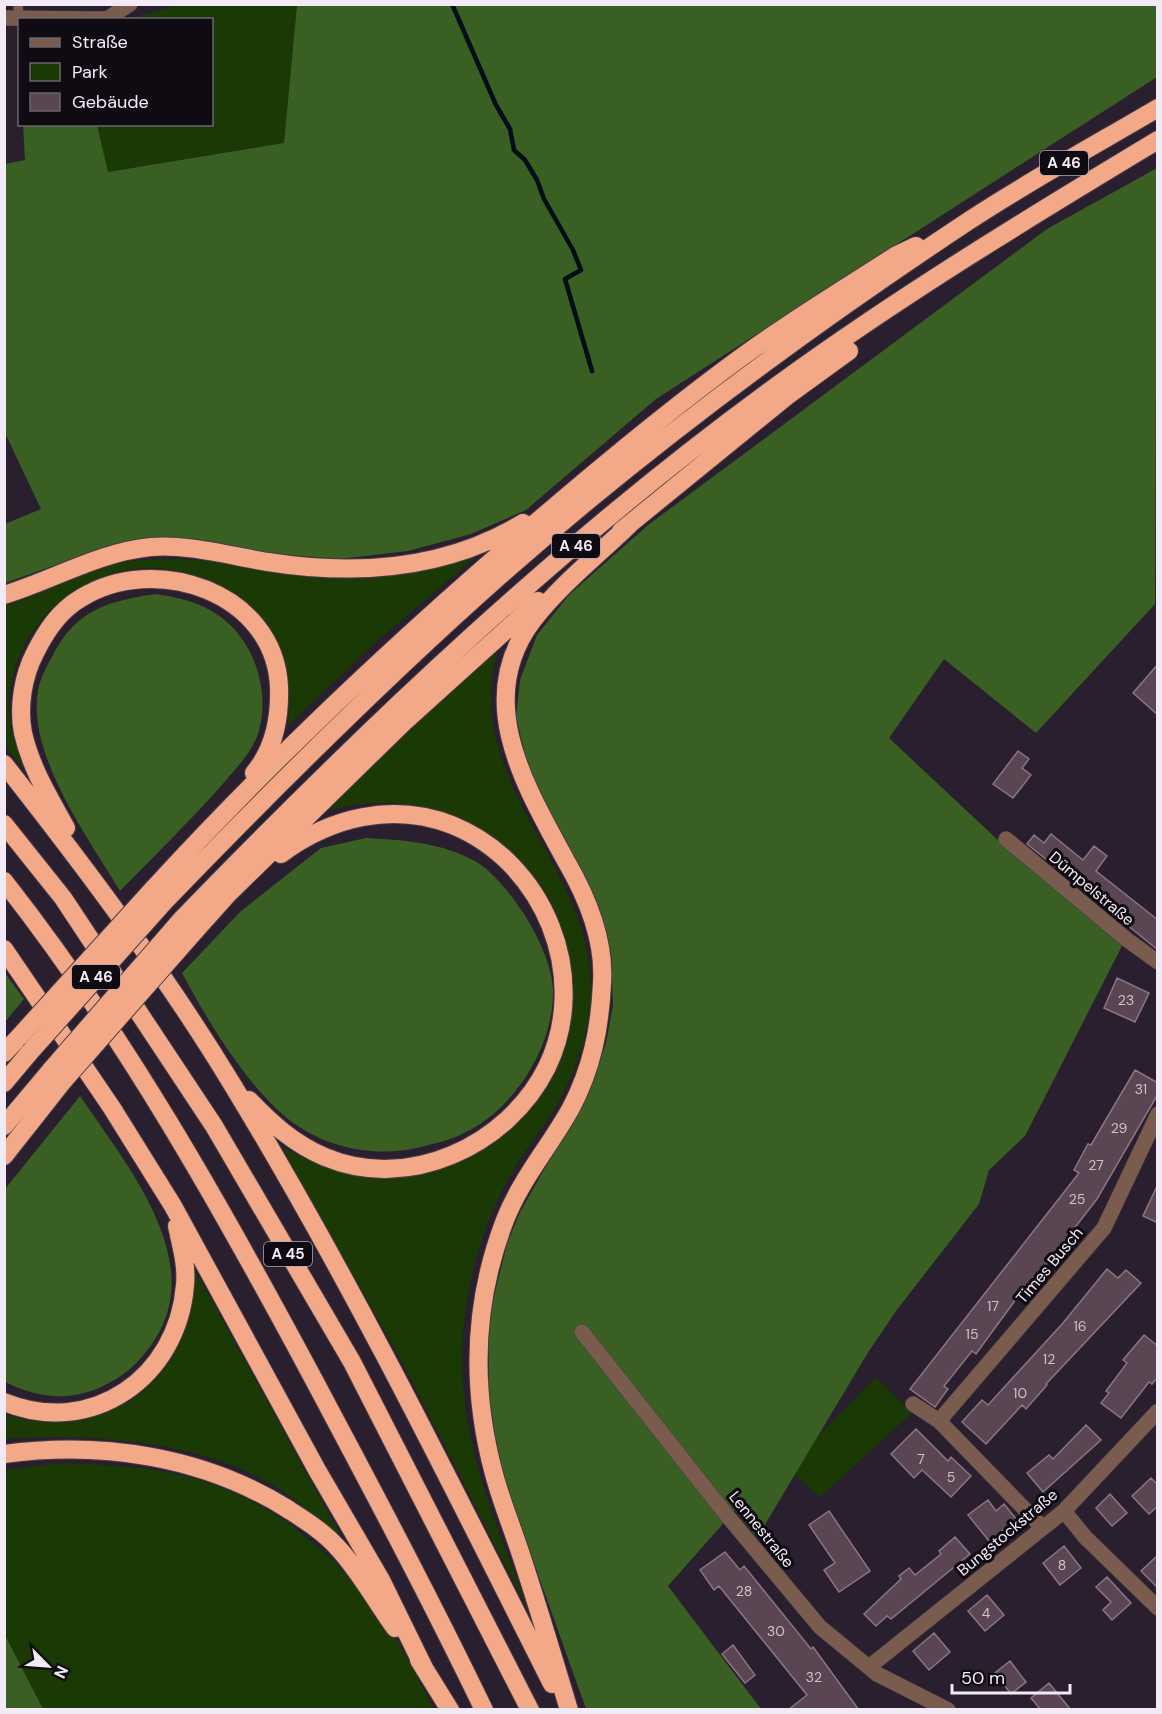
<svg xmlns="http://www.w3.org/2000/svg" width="1162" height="1714" font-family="'DM Sans',sans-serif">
<rect width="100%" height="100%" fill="#2a1f2f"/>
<path fill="#1a3905" d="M 178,5 L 297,5 L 284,143 L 107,172 L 97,125 L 212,124 L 212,20 L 129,19 Z
M 479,554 L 378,640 L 288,726 C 292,683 285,660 259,625 C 253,617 248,606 240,599 C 228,588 212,582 196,576 C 104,542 0,620 10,721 C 12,737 19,754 24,769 L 5,746 L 5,605 C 40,596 72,577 106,566 C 127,560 153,559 174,559 C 213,558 252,571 291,575 C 358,583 415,575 479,554 Z
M 499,648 C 458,776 586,860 591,982 C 593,1023 577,1070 557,1105 C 541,1132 520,1155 506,1183 C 465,1262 452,1352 471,1438 C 483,1498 509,1557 530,1614 L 408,1373 L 281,1146 C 379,1206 502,1177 552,1069 C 570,1029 576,994 567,951 C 561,918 547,888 523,864 C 506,846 488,831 466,821 C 417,800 371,797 321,813 Z
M 195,1270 L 343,1540 C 319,1519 295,1497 267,1482 C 195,1440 86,1433 5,1439 L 4,1413 C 23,1422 47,1423 67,1421 C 149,1415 194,1348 195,1270 Z
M 876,1377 L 912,1413 L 820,1497 L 787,1468 Z
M 62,1463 C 106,1465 150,1466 192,1478 C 277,1500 345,1562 393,1634 C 408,1657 421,1685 434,1709 L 43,1709 L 5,1635 L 4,1470 Z"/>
<path fill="#395f23" d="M 297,5 L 1157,5 L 1157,77 L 656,399 L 526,510 L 471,534 L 408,551 L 339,559 L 274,554 L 197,539 L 162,537 L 114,544 L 5,583 L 5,524 L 41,509 L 5,433 L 5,164 L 25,160 L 23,125 L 97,125 L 108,172 L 284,143 Z
M 1157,168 L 1155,604 L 1036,733 L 944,659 L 889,738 L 1000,842 L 1122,946 L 1025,1136 L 989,1170 L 979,1204 L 896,1311 L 867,1354 L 757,1538 L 735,1510 L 668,1586 L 761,1709 L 586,1709 L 504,1479 L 489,1405 L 489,1316 L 507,1244 L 520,1212 L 592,1085 L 606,1043 L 613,1005 L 611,954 L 600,910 L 528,768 L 516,716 L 520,680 L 537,635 L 569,595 L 648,525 L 1047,229 Z
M 156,594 C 197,600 228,612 249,650 C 262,675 267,706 258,734 C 251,754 235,769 221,786 C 189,822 154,856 120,891 C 89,839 27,755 38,691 C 40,679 46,667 52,657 C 75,610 108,601 156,594 Z
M 366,838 C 403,840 437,842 471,859 C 491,868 512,896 524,914 C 537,935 552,964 553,990 C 554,1046 515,1109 464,1133 C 451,1140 436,1143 421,1147 C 377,1158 329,1149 292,1122 C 249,1090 207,1020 182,973 L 241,911 L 321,848 Z
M 5,973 L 24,999 L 5,1022 L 4,973 Z
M 80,1096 C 125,1163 210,1262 152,1344 C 143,1357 130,1371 116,1379 C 78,1402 44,1401 5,1382 L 5,1189 Z
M 5,1635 L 43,1709 L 5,1709 Z"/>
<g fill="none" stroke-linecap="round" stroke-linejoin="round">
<path stroke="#000c18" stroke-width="4.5" d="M 452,4 L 496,105 L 510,129 L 514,150 L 525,160 L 537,180 L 544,199 L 573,250 L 581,270 L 565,279 L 592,371"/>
</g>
<path fill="#5a4653" stroke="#8b7583" stroke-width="1.5" d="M 1158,664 L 1158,715 L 1133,693 Z
M 1018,751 L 1029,759 L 1022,768 L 1031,775 L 1013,798 L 993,784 Z
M 1051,834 L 1083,860 L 1094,846 L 1107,856 L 1096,871 L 1158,920 L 1158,950 L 1027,844 L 1034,835 L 1044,843 Z
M 1117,978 L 1149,993 L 1135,1022 L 1104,1008 Z
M 1135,1070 L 1158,1083 L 1158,1094 L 1097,1199 L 1021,1297 L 1019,1295 L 976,1354 L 972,1351 L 944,1386 L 948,1389 L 935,1407 L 910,1389 L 1079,1173 L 1074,1170 L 1088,1144 L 1091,1145 Z
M 1158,1184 L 1158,1223 L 1143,1216 Z
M 1107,1269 L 1118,1278 L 1126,1270 L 1141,1283 L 1046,1384 L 1047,1385 L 1026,1409 L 1022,1405 L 986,1444 L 962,1422 L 982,1400 L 988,1405 L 1063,1323 Z
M 1144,1335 L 1158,1346 L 1158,1377 L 1152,1384 L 1149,1382 L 1121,1418 L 1101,1403 L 1109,1393 L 1106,1391 L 1127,1363 L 1123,1360 Z
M 1086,1425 L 1101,1440 L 1043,1492 L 1027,1473 L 1049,1455 L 1053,1459 Z
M 916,1429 L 948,1461 L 951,1457 L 971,1476 L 951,1497 L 922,1470 L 914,1478 L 891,1454 Z
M 1151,1478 L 1158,1485 L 1158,1506 L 1149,1514 L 1132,1496 Z
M 1110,1494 L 1127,1513 L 1112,1526 L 1096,1508 Z
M 988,1500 L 996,1511 L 1004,1504 L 1017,1520 L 989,1541 L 968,1515 Z
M 829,1511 L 870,1571 L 839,1592 L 824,1570 L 835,1563 L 809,1525 Z
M 955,1537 L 970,1554 L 891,1619 L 887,1616 L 876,1626 L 864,1614 L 901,1579 L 899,1576 L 909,1568 L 915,1575 L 941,1554 L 939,1551 Z
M 1064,1546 L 1081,1568 L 1060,1585 L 1043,1563 Z
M 725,1552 L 740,1570 L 744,1566 L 811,1649 L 813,1647 L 859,1710 L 788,1710 L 807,1695 L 719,1586 L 714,1590 L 700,1570 Z
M 1158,1555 L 1158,1588 L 1141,1571 Z
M 1107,1577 L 1131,1603 L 1112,1620 L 1103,1610 L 1111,1602 L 1096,1587 Z
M 987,1595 L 1004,1615 L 985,1631 L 968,1611 Z
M 934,1633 L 950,1652 L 929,1670 L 913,1651 Z
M 733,1645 L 755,1675 L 745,1683 L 722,1654 Z
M 1010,1661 L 1026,1682 L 1011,1694 L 995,1673 Z
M 1049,1683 L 1071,1710 L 1041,1710 L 1031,1698 Z"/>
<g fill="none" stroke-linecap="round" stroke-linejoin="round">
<defs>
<path id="lane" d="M 18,4 L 19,18"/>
<path id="street" d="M 4,18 L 107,19 L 130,4
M 1006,839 L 1126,939 L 1158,962
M 582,1332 L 725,1513 L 820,1627 L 877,1674 L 948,1710
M 913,1404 L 939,1421
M 1064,1511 L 1085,1537 L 1158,1608
M 1043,1528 L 939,1421 L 1104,1228 L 1158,1114
M 869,1667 L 1064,1511 L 1158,1411"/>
<path id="highway" d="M 621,531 L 787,396 L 849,351
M 4,595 C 53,580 99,552 151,547 C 189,544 230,556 268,562 C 356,576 445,570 523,523
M 4,764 C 85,867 164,972 232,1084 C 350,1278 450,1481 552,1684
M 4,824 L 63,898 L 214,1126 L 352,1362 L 530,1710
M 66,828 C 49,797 31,768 23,733 C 18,707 23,676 35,653 C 46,631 59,611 81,598 C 155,552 275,592 279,687 C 280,717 274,749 254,773
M 4,881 C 125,1035 222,1208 314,1380 C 372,1489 430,1598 484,1710
M 153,889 C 265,767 385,653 510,545 C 586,479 662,415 743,356 C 792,320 844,289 895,256 L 916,246
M 164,902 C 271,791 379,683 495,580 C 643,449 805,329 970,220 C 1031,180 1095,145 1158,108
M 182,919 C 368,727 564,540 782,382 C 902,295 1030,217 1158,140
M 194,932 L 228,894 L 404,722 L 538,601
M 4,949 L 112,1108 L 173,1206 L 317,1470 L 381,1580 L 425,1670
M 4,1053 L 19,1037
M 4,1083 L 30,1052
M 249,1100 C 271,1123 294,1144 325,1157 C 408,1192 508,1146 547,1067 C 591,976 544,862 452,825 C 393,802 331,817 281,854
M 4,1126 L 51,1070
M 4,1156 L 64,1080
M 4,1402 C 92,1438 178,1377 185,1285 C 187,1265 181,1245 177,1226
M 4,1454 C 101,1441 202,1456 286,1508 C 303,1519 323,1531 337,1547 C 359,1570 376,1602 395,1628
M 419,1660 L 450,1710
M 569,1710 C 554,1660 539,1610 523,1561 C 514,1532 502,1504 494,1474 C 471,1389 473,1303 505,1220 C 521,1179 550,1146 571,1108 C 592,1068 600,1028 602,983 C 605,940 587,897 566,861 C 526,787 472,700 533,620 C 560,585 598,555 630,524"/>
</defs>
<use href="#lane" stroke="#463c4b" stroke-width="10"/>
<use href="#street" stroke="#463c4b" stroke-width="16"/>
<use href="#highway" stroke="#463c4b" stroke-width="20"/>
<use href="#lane" stroke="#7a5c4f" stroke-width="9"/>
<use href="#street" stroke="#7a5c4f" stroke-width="15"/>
<use href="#highway" stroke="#f3a988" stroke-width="18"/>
<defs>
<path id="highway-bridge" d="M 19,1037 L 153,889
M 30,1052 L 164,902
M 51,1070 L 182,919
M 64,1080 L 194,932"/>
</defs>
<use href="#highway-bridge" stroke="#463c4b" stroke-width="20" stroke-linecap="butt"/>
<use href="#highway-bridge" stroke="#f3a988" stroke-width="18"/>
</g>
<g text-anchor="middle" stroke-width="6" stroke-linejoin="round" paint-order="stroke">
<g font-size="14" fill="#ccc2cd">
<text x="1126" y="1005">23</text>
<text x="1141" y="1094">31</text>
<text x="1119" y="1133">29</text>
<text x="1096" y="1170">27</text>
<text x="1077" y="1204">25</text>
<text x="993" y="1311">17</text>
<text x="1080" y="1331">16</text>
<text x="972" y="1339">15</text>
<text x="1049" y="1364">12</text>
<text x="1020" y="1398">10</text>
<text x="921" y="1464">7</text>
<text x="951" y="1482">5</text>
<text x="1062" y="1570">8</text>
<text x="744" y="1596">28</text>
<text x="986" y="1618">4</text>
<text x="776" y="1636">30</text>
<text x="814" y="1682">32</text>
</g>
<g fill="#100b12" stroke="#aea8b2" stroke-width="1.5">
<rect x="1040" y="151" width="48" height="24" rx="4.5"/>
<rect x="552" y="534" width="48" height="24" rx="4.5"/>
<rect x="72" y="965" width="48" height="24" rx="4.5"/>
<rect x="264" y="1242" width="48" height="24" rx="4.5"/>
</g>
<g font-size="15" font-weight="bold" fill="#f2ebf6">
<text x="1064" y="168">A 46</text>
<text x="576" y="551">A 46</text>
<text x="96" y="982">A 46</text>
<text x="288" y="1259">A 45</text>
</g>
<g font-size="16" fill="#f2ebf6" stroke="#100b12">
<text transform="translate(1092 888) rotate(40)" y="6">Dümpelstraße</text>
<text transform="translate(1049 1265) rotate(-50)" y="6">Times Busch</text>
<text transform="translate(762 1529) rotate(51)" y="6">Lennestraße</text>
<text transform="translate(1007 1532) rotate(-40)" y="6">Bungstockstraße</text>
</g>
</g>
<rect width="1162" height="1714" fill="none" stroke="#f2ebf6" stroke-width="12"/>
<rect x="18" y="18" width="195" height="108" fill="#100b12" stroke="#6a656d" stroke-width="1.5"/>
<rect x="30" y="38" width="30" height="9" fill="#7a5c4f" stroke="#6a656d" stroke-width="1.5"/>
<text x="72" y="48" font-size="18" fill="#f2ebf6">Straße</text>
<rect x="30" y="63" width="30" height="18" fill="#1a3905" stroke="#6a656d" stroke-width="1.5"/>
<text x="72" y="78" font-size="18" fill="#f2ebf6">Park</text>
<rect x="30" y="93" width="30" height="18" fill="#5a4653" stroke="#6a656d" stroke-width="1.5"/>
<text x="72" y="108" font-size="18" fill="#f2ebf6">Gebäude</text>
<g transform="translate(48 1666) rotate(115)" stroke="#100b12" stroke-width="4.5" paint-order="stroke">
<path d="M0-4.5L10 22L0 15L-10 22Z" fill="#f2ebf6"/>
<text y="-9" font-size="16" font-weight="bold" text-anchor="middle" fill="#f2ebf6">N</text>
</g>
<path d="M952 1684v9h118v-9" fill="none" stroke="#f2ebf6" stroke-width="3"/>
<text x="961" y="1684" font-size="18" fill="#f2ebf6" stroke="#100b12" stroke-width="4.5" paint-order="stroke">50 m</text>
</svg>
